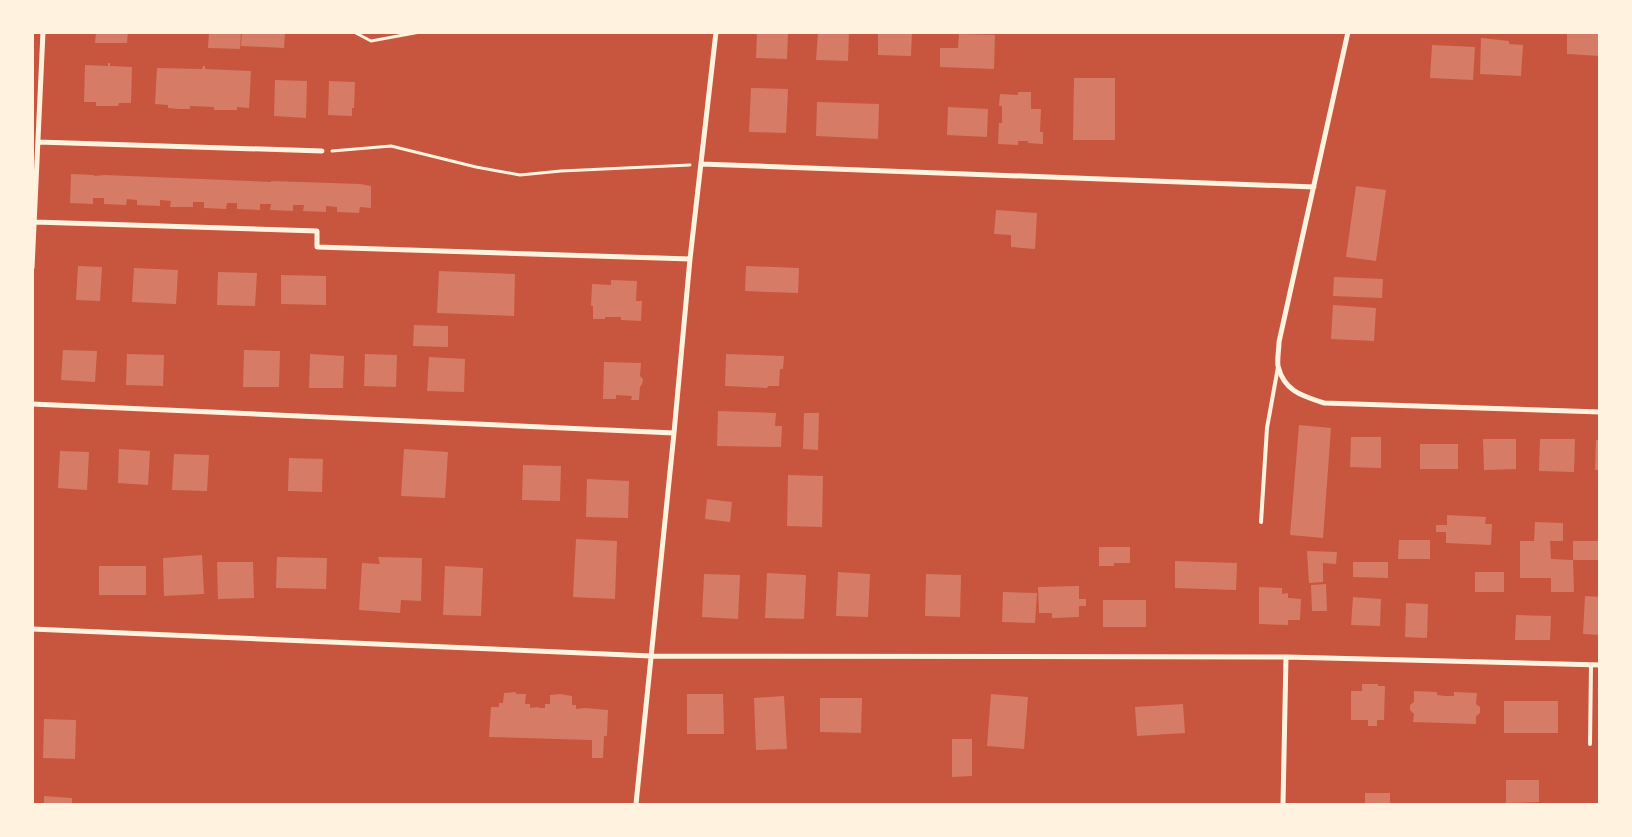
<svg xmlns="http://www.w3.org/2000/svg" width="1632" height="837" font-family="Jost,sans-serif">
<rect width="100%" height="100%" fill="#c8553d"/>
<path fill="#d67c66" d="M 96,32 L 128,32 L 127,43 L 95,43 Z
M 209,32 L 241,32 L 240,49 L 208,48 Z
M 242,32 L 285,32 L 284,48 L 241,46 Z
M 757,32 L 788,32 L 787,59 L 756,58 Z
M 818,32 L 849,32 L 848,61 L 816,60 Z
M 878,32 L 912,32 L 911,56 L 878,55 Z
M 1567,32 L 1600,32 L 1600,56 L 1567,54 Z
M 959,34 L 995,35 L 994,69 L 940,67 L 940,48 L 958,48 Z
M 1481,38 L 1509,41 L 1509,44 L 1523,45 L 1521,76 L 1480,74 Z
M 1432,45 L 1475,47 L 1473,80 L 1430,78 Z
M 108,63 L 110,63 L 110,66 L 132,67 L 131,103 L 119,103 L 118,106 L 96,106 L 96,102 L 84,102 L 85,65 L 108,66 Z
M 203,66 L 205,66 L 205,69 L 251,71 L 249,108 L 237,107 L 237,110 L 214,110 L 214,107 L 190,106 L 190,109 L 179,109 L 168,108 L 168,105 L 155,104 L 157,68 L 202,69 Z
M 1074,78 L 1115,78 L 1115,140 L 1073,140 Z
M 275,80 L 307,81 L 306,118 L 274,116 Z
M 329,81 L 355,82 L 354,108 L 352,108 L 352,116 L 328,115 Z
M 751,88 L 788,89 L 786,133 L 749,132 Z
M 1018,92 L 1031,92 L 1031,109 L 1041,109 L 1040,132 L 1043,132 L 1043,144 L 1028,143 L 1028,141 L 1018,141 L 1018,145 L 998,144 L 999,123 L 1002,123 L 1002,106 L 999,106 L 1000,94 L 1018,95 Z
M 817,102 L 879,104 L 878,139 L 816,136 Z
M 948,107 L 988,109 L 987,137 L 947,135 Z
M 71,174 L 94,175 L 94,176 L 105,175 L 271,182 L 271,181 L 360,184 L 371,186 L 371,208 L 360,207 L 359,213 L 337,212 L 337,207 L 326,206 L 326,212 L 303,211 L 304,205 L 293,205 L 293,211 L 270,210 L 271,204 L 260,204 L 260,210 L 237,209 L 237,203 L 227,203 L 226,209 L 204,208 L 204,202 L 193,202 L 193,207 L 170,207 L 171,201 L 160,200 L 160,206 L 137,205 L 137,200 L 127,199 L 126,205 L 104,204 L 104,198 L 93,198 L 93,204 L 70,203 Z
M 1356,186 L 1386,190 L 1376,261 L 1346,257 Z
M 996,210 L 1037,213 L 1035,249 L 1011,247 L 1011,235 L 994,234 Z
M 78,266 L 102,267 L 100,301 L 76,300 Z
M 746,266 L 799,268 L 798,293 L 745,291 Z
M 134,268 L 178,270 L 176,304 L 132,302 Z
M 439,271 L 515,274 L 514,316 L 437,313 Z
M 218,272 L 257,273 L 255,306 L 217,305 Z
M 281,275 L 326,276 L 326,305 L 281,304 Z
M 1334,277 L 1383,279 L 1382,298 L 1333,296 Z
M 611,280 L 637,281 L 636,301 L 642,301 L 641,321 L 621,320 L 621,317 L 605,317 L 605,319 L 593,319 L 593,306 L 591,306 L 592,284 L 611,285 Z
M 1333,305 L 1376,308 L 1374,341 L 1331,339 Z
M 414,325 L 448,326 L 448,347 L 413,346 Z
M 63,350 L 97,351 L 95,382 L 61,380 Z
M 244,350 L 280,351 L 279,387 L 243,387 Z
M 127,354 L 164,355 L 163,386 L 126,385 Z
M 310,354 L 344,356 L 343,388 L 309,388 Z
M 365,354 L 397,355 L 396,387 L 364,386 Z
M 726,354 L 784,356 L 783,369 L 780,369 L 779,386 L 768,386 L 767,388 L 725,386 Z
M 429,357 L 465,359 L 464,392 L 427,391 Z
M 604,362 L 641,363 L 640,376 L 643,379 L 642,384 L 640,387 L 639,400 L 631,400 L 632,396 L 616,395 L 616,399 L 603,399 Z
M 718,411 L 776,413 L 775,426 L 782,426 L 781,447 L 717,446 Z
M 804,413 L 819,413 L 818,450 L 803,449 Z
M 1299,425 L 1331,428 L 1323,538 L 1290,535 Z
M 1351,437 L 1381,437 L 1381,468 L 1350,467 Z
M 1483,439 L 1516,439 L 1516,469 L 1484,470 Z
M 1540,439 L 1575,439 L 1574,472 L 1539,471 Z
M 1596,440 L 1600,440 L 1600,470 L 1595,470 Z
M 1420,444 L 1458,444 L 1458,469 L 1420,469 Z
M 119,449 L 150,451 L 148,485 L 118,483 Z
M 404,449 L 448,452 L 445,498 L 401,496 Z
M 60,451 L 89,452 L 87,490 L 58,488 Z
M 174,454 L 209,455 L 207,491 L 172,490 Z
M 289,458 L 323,459 L 322,492 L 288,491 Z
M 523,465 L 561,466 L 560,501 L 522,500 Z
M 788,475 L 823,476 L 822,527 L 787,526 Z
M 587,479 L 629,481 L 628,518 L 586,517 Z
M 707,499 L 732,502 L 730,522 L 705,519 Z
M 1447,515 L 1486,517 L 1485,524 L 1492,524 L 1491,545 L 1446,543 L 1446,532 L 1436,532 L 1436,525 L 1447,525 Z
M 1535,522 L 1563,523 L 1563,541 L 1550,541 L 1551,559 L 1573,560 L 1574,592 L 1551,592 L 1551,578 L 1520,578 L 1520,541 L 1534,541 Z
M 576,539 L 617,541 L 615,599 L 573,597 Z
M 1399,540 L 1430,540 L 1430,559 L 1398,559 Z
M 1573,541 L 1600,541 L 1600,560 L 1573,560 Z
M 1099,547 L 1130,547 L 1130,563 L 1114,563 L 1114,566 L 1099,566 Z
M 1307,551 L 1337,552 L 1336,564 L 1323,563 L 1323,582 L 1309,583 Z
M 202,555 L 204,594 L 164,596 L 163,558 Z
M 277,557 L 327,558 L 326,589 L 276,588 Z
M 378,557 L 422,558 L 421,601 L 401,600 L 400,613 L 359,610 L 362,563 L 380,564 Z
M 1175,561 L 1237,563 L 1236,590 L 1175,588 Z
M 217,562 L 253,562 L 254,598 L 218,599 Z
M 1353,562 L 1388,562 L 1388,578 L 1353,577 Z
M 99,566 L 146,566 L 146,595 L 99,595 Z
M 445,566 L 483,568 L 481,616 L 443,615 Z
M 838,572 L 870,574 L 868,617 L 836,616 Z
M 1475,572 L 1504,572 L 1504,592 L 1475,592 Z
M 767,573 L 806,575 L 804,619 L 765,618 Z
M 704,574 L 740,575 L 738,619 L 702,617 Z
M 926,574 L 961,575 L 960,617 L 925,616 Z
M 1326,584 L 1327,611 L 1312,611 L 1311,585 Z
M 1079,586 L 1079,599 L 1086,599 L 1086,606 L 1079,606 L 1079,617 L 1052,618 L 1052,613 L 1039,613 L 1038,587 Z
M 1259,587 L 1282,588 L 1282,594 L 1288,593 L 1288,598 L 1301,599 L 1300,620 L 1288,620 L 1288,625 L 1259,624 Z
M 1003,592 L 1037,593 L 1035,623 L 1002,622 Z
M 1585,596 L 1600,597 L 1600,635 L 1583,634 Z
M 1353,597 L 1381,599 L 1380,626 L 1351,625 Z
M 1103,600 L 1146,600 L 1146,627 L 1103,627 Z
M 1406,603 L 1428,604 L 1427,638 L 1405,637 Z
M 1516,615 L 1551,616 L 1550,640 L 1515,640 Z
M 1362,684 L 1378,684 L 1378,686 L 1385,686 L 1384,720 L 1377,720 L 1377,726 L 1368,726 L 1368,720 L 1351,720 L 1351,691 L 1362,691 Z
M 1414,691 L 1437,692 L 1437,695 L 1445,696 L 1454,696 L 1454,692 L 1477,693 L 1476,704 L 1480,707 L 1480,713 L 1476,716 L 1476,724 L 1413,722 L 1414,714 L 1410,710 L 1410,705 L 1414,702 Z
M 516,692 L 516,694 L 526,694 L 525,704 L 530,704 L 530,708 L 539,707 L 539,708 L 545,708 L 545,704 L 550,704 L 550,695 L 560,694 L 572,696 L 572,705 L 576,705 L 576,709 L 585,708 L 608,710 L 607,736 L 604,736 L 603,758 L 592,758 L 592,740 L 489,737 L 491,707 L 499,707 L 499,703 L 503,703 L 504,693 Z
M 687,694 L 723,694 L 724,734 L 687,734 Z
M 991,694 L 1028,697 L 1024,749 L 987,746 Z
M 784,696 L 787,749 L 756,750 L 754,698 Z
M 820,698 L 862,698 L 861,733 L 820,732 Z
M 1504,701 L 1558,701 L 1558,733 L 1504,733 Z
M 1183,704 L 1185,733 L 1137,736 L 1135,707 Z
M 44,719 L 76,720 L 75,759 L 43,758 Z
M 952,739 L 972,739 L 972,776 L 952,777 Z
M 1506,780 L 1539,780 L 1539,802 L 1506,803 Z
M 1365,793 L 1390,793 L 1390,804 L 1365,804 Z
M 44,796 L 72,798 L 72,804 L 39,804 L 39,803 L 44,803 Z"/>
<g fill="none" stroke-linecap="round" stroke-linejoin="round">
<path stroke="#fff3e0" stroke-width="3" d="M 354,32 L 371,41 L 420,32
M 332,151 L 391,146 L 476,167 L 520,175 L 561,171 L 690,165"/>
<path stroke="#fff3e0" stroke-width="4" d="M 1261,522 L 1267,428 L 1278,367
M 1590,744 L 1591,665"/>
<path stroke="#fff3e0" stroke-width="5" d="M 1348,32 L 1279,342 C 1279,349 1277,359 1278,366 C 1284,391 1302,396 1324,403 L 1600,412
M 38,142 L 322,151
M 701,164 L 1314,187
M 35,222 L 317,231 L 317,247 L 690,259
M 32,268 L 43,32
M 32,404 L 674,433
M 32,629 L 651,656 L 1286,657 L 1600,665
M 636,804 L 674,433 L 690,259 L 716,32
M 1283,804 L 1286,657"/>
</g>
<rect width="1632" height="837" fill="none" stroke="#fff3e0" stroke-width="68"/>
</svg>
